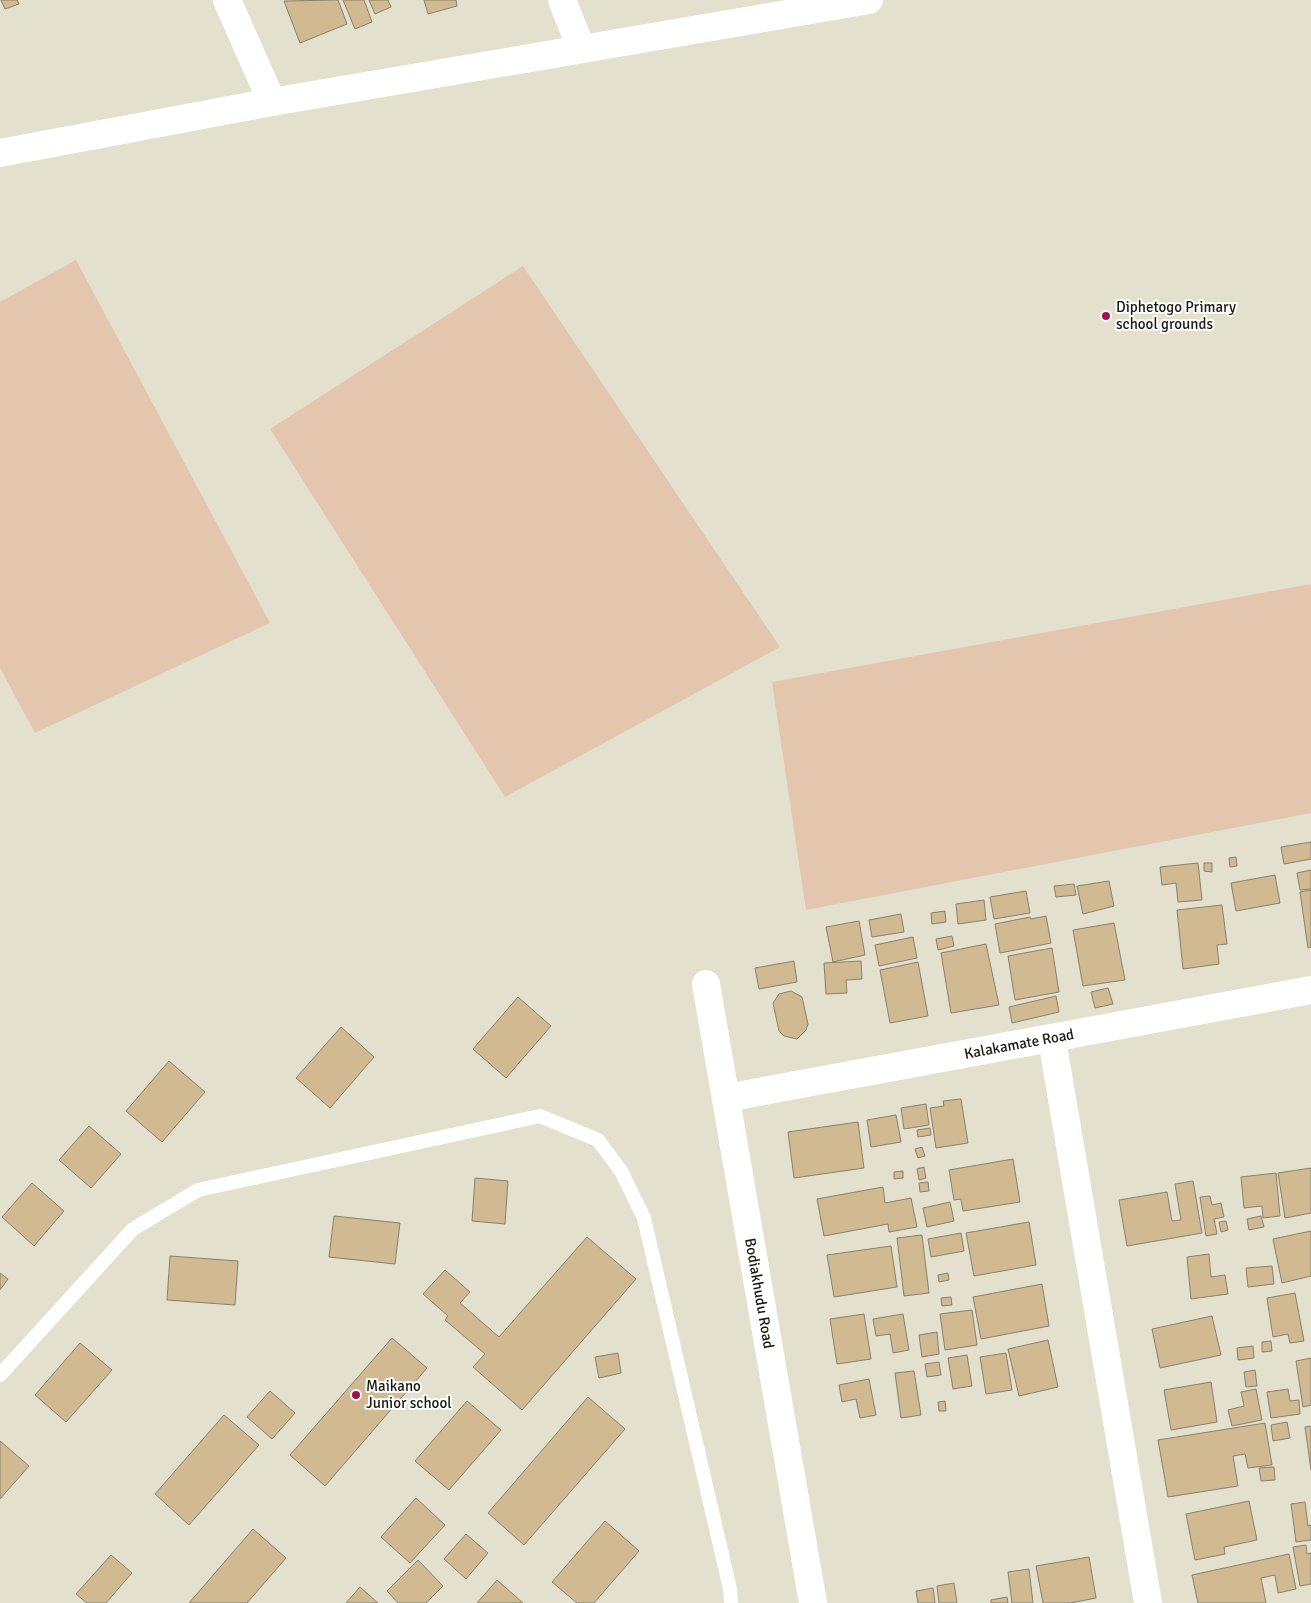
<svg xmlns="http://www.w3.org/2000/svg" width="1311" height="1603" font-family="Signika,sans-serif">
<rect width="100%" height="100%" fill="#e3e1ce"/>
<path fill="#e3c6ad" d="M 76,260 L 270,623 L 35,733 L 0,668 L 0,302 Z
M 523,266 L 780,647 L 505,797 L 270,429 Z
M 1311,584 L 1311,813 L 806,910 L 772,682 Z"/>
<path fill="#d1ba91" stroke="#898070" d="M 1,0 L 17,0 L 19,4 L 5,9 Z
M 338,0 L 347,24 L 300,43 L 284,1 Z
M 343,0 L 364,0 L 372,22 L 355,29 Z
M 369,0 L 388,0 L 391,7 L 375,14 Z
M 424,0 L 456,0 L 457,6 L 428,14 Z
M 1311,842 L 1311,859 L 1284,864 L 1281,847 Z
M 1236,857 L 1237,866 L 1230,867 L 1229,858 Z
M 1198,863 L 1202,900 L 1178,902 L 1176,883 L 1162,885 L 1160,867 Z
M 1204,863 L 1212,863 L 1212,872 L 1204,871 Z
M 1311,870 L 1311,889 L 1300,890 L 1297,873 Z
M 1275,875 L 1280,903 L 1236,911 L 1231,883 Z
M 1109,881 L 1114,906 L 1083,914 L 1077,886 Z
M 1074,884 L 1076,895 L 1056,897 L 1054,886 Z
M 1311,890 L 1311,947 L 1308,948 L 1300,892 Z
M 1026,891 L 1030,913 L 994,919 L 990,897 Z
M 984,900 L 986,920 L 958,924 L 956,904 Z
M 1222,905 L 1227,944 L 1217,945 L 1219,964 L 1183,969 L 1177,910 Z
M 945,911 L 946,922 L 932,924 L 931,913 Z
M 901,914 L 904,932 L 872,937 L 869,920 Z
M 1046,916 L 1051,943 L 1000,953 L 995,924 L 1030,917 L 1031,919 Z
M 859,921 L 865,955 L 833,962 L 826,927 Z
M 1114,923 L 1125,980 L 1083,986 L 1073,930 Z
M 952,936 L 954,946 L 938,950 L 936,939 Z
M 913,937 L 917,958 L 879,966 L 875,945 Z
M 986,944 L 999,1005 L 951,1013 L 941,953 Z
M 1052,948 L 1059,992 L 1015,1000 L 1008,956 Z
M 794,961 L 797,982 L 759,989 L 755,968 Z
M 861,961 L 862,979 L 846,980 L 847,993 L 826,994 L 824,963 Z
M 918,962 L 928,1016 L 890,1023 L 880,970 Z
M 1108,988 L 1113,1004 L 1095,1008 L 1091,992 Z
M 791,991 L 802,997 L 808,1024 L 806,1030 L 797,1039 L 784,1036 L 779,1031 L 773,1003 L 779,994 Z
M 1056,996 L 1059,1012 L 1012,1023 L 1009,1007 Z
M 518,997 L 551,1026 L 506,1078 L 473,1049 Z
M 341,1027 L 374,1057 L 330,1108 L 296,1078 Z
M 169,1061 L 205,1092 L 162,1142 L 126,1111 Z
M 961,1099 L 968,1143 L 936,1148 L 930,1108 L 944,1106 L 943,1101 Z
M 926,1104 L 929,1125 L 904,1129 L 901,1108 Z
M 896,1115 L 901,1142 L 871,1147 L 867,1120 Z
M 858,1122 L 864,1168 L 794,1178 L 788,1132 Z
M 89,1126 L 121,1154 L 91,1188 L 59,1160 Z
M 930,1128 L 931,1135 L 918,1137 L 917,1130 Z
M 922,1147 L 925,1156 L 918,1158 L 915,1149 Z
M 1013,1159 L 1020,1202 L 963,1211 L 961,1199 L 954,1200 L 949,1170 Z
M 924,1167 L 926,1178 L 919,1180 L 917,1169 Z
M 1311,1168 L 1311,1213 L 1285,1218 L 1278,1173 Z
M 903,1171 L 903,1178 L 894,1179 L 894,1172 Z
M 1276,1173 L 1280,1216 L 1263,1218 L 1262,1206 L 1244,1208 L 1241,1177 Z
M 475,1178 L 508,1181 L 505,1224 L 472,1221 Z
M 1193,1181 L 1202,1233 L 1127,1246 L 1119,1200 L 1167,1192 L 1172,1221 L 1181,1220 L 1175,1184 Z
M 928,1182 L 929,1191 L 920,1192 L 919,1183 Z
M 32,1183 L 64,1211 L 34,1246 L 2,1217 Z
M 883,1187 L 885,1203 L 911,1198 L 917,1227 L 889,1232 L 888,1224 L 824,1236 L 817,1199 Z
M 1210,1196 L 1212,1205 L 1221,1203 L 1224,1217 L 1214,1219 L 1217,1234 L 1206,1236 L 1200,1197 Z
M 950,1202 L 954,1221 L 927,1227 L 923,1208 Z
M 334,1216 L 400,1223 L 395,1264 L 329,1257 Z
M 1261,1216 L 1264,1227 L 1249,1230 L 1247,1219 Z
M 1226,1221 L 1228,1230 L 1221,1232 L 1219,1222 Z
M 1029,1222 L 1036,1265 L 974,1276 L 966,1233 Z
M 1311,1231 L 1311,1276 L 1282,1283 L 1273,1239 Z
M 961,1233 L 964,1251 L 931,1257 L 928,1239 Z
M 922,1235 L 929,1293 L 904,1296 L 897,1238 Z
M 587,1237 L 636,1279 L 522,1410 L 473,1367 L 485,1354 L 445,1320 L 448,1316 L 423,1294 L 445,1270 L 470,1292 L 460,1303 L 499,1337 Z
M 891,1246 L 897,1287 L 834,1297 L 827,1255 Z
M 1209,1254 L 1211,1277 L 1225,1275 L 1228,1294 L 1191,1299 L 1187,1257 Z
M 170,1256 L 238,1261 L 235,1305 L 167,1300 Z
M 1272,1266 L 1274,1284 L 1248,1287 L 1246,1268 Z
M 0,1273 L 8,1279 L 0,1290 Z
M 948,1273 L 949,1280 L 939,1282 L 938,1275 Z
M 1042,1284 L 1049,1326 L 981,1339 L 973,1297 Z
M 1295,1293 L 1304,1341 L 1290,1343 L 1288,1334 L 1273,1337 L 1267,1298 Z
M 951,1297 L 952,1305 L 942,1306 L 941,1298 Z
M 972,1310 L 977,1345 L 945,1350 L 940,1314 Z
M 864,1314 L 871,1359 L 837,1364 L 830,1319 Z
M 903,1314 L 909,1350 L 893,1353 L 890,1334 L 876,1336 L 873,1319 Z
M 1212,1316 L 1221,1355 L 1160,1368 L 1152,1329 Z
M 937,1332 L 939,1354 L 922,1357 L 919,1335 Z
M 392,1338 L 427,1368 L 325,1486 L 290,1455 Z
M 1048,1340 L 1058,1387 L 1019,1396 L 1008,1349 Z
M 1271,1341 L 1272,1351 L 1262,1352 L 1262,1342 Z
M 80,1343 L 112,1370 L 66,1422 L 35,1395 Z
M 1253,1346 L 1254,1358 L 1238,1360 L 1237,1348 Z
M 618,1353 L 621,1373 L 599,1378 L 595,1357 Z
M 1006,1353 L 1012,1390 L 986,1394 L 980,1357 Z
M 967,1355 L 972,1386 L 953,1389 L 948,1358 Z
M 1311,1358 L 1311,1405 L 1303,1407 L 1296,1361 Z
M 939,1362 L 941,1375 L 927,1377 L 925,1364 Z
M 1255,1370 L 1257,1386 L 1246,1387 L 1244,1372 Z
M 914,1371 L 921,1415 L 901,1418 L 895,1373 Z
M 869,1379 L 876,1415 L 860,1418 L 856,1399 L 842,1402 L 839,1385 Z
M 1211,1382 L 1217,1422 L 1171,1430 L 1164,1390 Z
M 1256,1389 L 1262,1420 L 1232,1426 L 1228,1410 L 1244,1406 L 1241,1392 Z
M 1288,1389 L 1290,1401 L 1299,1400 L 1300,1414 L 1271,1418 L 1267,1392 Z
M 270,1391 L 295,1413 L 272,1439 L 247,1417 Z
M 588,1397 L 625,1429 L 524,1545 L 488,1513 Z
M 467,1401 L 501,1430 L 449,1490 L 415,1461 Z
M 945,1401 L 946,1411 L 939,1411 L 938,1402 Z
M 224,1415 L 259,1445 L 189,1525 L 155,1494 Z
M 1287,1422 L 1290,1438 L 1273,1441 L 1271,1425 Z
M 1265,1423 L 1272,1465 L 1248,1468 L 1245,1454 L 1233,1456 L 1238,1486 L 1168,1497 L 1158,1440 Z
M 1311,1426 L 1311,1470 L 1305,1427 Z
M 0,1441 L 29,1466 L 0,1499 Z
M 1274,1467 L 1275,1480 L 1261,1481 L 1259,1468 Z
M 416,1498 L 445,1525 L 410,1563 L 381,1537 Z
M 1249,1501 L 1257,1540 L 1224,1547 L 1225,1554 L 1195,1560 L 1186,1514 Z
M 1305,1502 L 1308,1526 L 1311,1525 L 1311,1540 L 1296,1542 L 1291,1504 Z
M 605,1521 L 639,1551 L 594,1603 L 577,1603 L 552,1582 Z
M 253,1529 L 286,1558 L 247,1603 L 189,1603 Z
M 466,1534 L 488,1553 L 466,1579 L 444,1559 Z
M 1306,1545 L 1307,1554 L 1311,1553 L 1311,1584 L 1300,1586 L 1293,1547 Z
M 1289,1554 L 1296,1589 L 1278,1593 L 1275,1575 L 1261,1578 L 1266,1603 L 1198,1603 L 1192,1575 Z
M 111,1555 L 132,1573 L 106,1603 L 87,1603 L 76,1594 Z
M 1089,1557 L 1096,1598 L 1070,1603 L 1043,1603 L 1036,1566 Z
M 418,1560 L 443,1586 L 426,1603 L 398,1603 L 387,1591 Z
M 1029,1569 L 1033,1603 L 1012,1603 L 1008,1572 Z
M 497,1580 L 523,1603 L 477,1603 Z
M 954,1583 L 957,1603 L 939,1603 L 937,1586 Z
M 360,1587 L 378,1603 L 346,1603 Z
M 933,1588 L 935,1603 L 918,1603 L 916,1591 Z
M 1007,1597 L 1008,1603 L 991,1603 L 991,1600 Z"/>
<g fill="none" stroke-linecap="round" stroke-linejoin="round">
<path stroke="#fff" stroke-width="14" d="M 0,1375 L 133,1229 L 198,1190 L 540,1116 L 598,1140 L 621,1171 L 644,1218 L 730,1589 L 731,1603"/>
<g stroke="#fff" stroke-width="28">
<path d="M 227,0 L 272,102"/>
<path d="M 562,0 L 581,48"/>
<path d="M 0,153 L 272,102 L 869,0"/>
<path id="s1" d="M 706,984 L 813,1603"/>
<path d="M 1052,1040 L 1148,1603"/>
<path id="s2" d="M 726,1098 L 1311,990"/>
</g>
</g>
<g fill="#a30e4d" stroke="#fff" stroke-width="2">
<circle cx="1106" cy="316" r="5"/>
<circle cx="356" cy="1395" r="5"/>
</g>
<g text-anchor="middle" stroke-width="4" stroke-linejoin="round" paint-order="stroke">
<g font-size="15" fill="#181710" stroke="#fff" text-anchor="start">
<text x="1116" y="312">Diphetogo Primary<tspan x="1116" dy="17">school grounds</tspan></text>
<text x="366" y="1391">Maikano<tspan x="366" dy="17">Junior school</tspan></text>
</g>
<g font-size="15" fill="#181710" stroke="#fff">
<text dy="5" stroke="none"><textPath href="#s2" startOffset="298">Kalakamate Road</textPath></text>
<text dy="5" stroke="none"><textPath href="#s1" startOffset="314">Bodiakhudu Road</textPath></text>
</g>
</g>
</svg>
